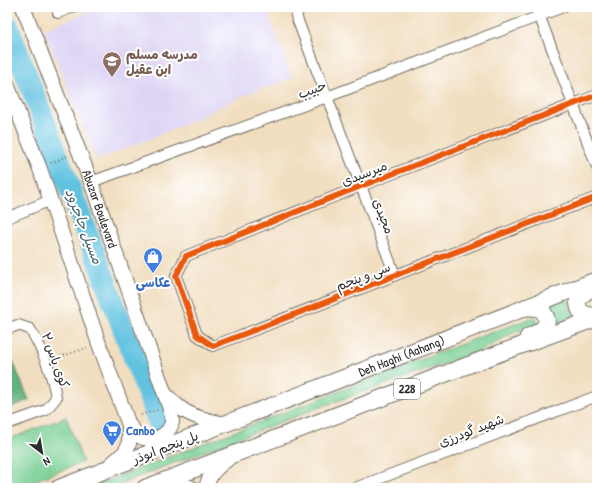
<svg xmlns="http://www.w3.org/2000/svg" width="604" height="495" font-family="'Patrick Hand','Playpen Sans Arabic',sans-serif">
<rect width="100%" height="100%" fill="#fff"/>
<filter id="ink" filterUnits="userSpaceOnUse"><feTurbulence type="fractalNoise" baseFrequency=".025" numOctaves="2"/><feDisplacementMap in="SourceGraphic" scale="8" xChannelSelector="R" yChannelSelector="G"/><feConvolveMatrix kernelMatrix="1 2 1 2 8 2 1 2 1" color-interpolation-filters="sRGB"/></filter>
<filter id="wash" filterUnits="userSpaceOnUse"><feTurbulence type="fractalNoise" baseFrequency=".012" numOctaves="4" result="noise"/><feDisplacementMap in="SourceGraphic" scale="16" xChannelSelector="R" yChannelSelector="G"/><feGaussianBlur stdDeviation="0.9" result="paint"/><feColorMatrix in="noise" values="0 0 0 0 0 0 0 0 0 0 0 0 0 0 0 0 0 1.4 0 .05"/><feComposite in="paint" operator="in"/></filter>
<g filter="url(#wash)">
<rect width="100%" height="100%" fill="#f1dec0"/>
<path fill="#ded5f5" d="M 100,7 L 266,7 L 292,78 L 245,95 L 179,127 L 97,160 L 44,30 Z"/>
<path fill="#79cf94" stroke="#527d60" d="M 573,294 L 568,300 C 571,312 571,313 582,318 L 553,330 C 557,316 557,313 545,305 Z
M 535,317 L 539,321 L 536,325 L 513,333 L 479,352 L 323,406 L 135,478 L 114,488 L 88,488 L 498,330 Z
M 66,417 L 83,462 L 16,488 L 9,488 L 7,482 L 7,440 Z"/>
<path fill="#62b27e" stroke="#466e54" d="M 7,347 L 29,400 L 7,409 Z"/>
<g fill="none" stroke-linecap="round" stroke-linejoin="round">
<path stroke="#62c3e1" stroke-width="22" d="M 7,25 L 60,162 L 161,428"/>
</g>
</g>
<g filter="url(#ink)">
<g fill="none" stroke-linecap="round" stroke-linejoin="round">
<defs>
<path id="minor" d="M 300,7 L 296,16 L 327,97 L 395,275
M 536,7 L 597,167
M 58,13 L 73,7
M 597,95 L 361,186 L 186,256 L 176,276 L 197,335 L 213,346 L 597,197
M 91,182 L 327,97 L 563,7
M 7,218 L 51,200
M 7,329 L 18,325 L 30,329 C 42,348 53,376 56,398 L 46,410 L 7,424
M 355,488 L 597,396"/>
<g id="secondary">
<path id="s1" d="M 23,7 L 91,182 L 171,412 C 171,415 172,419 172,422 C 170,434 155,442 144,438 C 138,437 133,430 129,425"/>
<path d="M 7,84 L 40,169 L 99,344 L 129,425 L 129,444 L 125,452 L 108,467"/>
<path d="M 166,395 C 171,400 177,406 183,410 C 195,418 211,421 225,424"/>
<path d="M 180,488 L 190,487 L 192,488"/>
<path d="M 206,488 C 209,474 217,467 228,459"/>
</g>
<g id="primary">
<path d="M 595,287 L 584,293 L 578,300 C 577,314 585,314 597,317"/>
<path d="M 526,307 C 530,308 538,307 542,310 C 543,311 544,314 545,315 C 552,327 536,333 528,337"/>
<path id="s2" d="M 59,488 L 597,280"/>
<path d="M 145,488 L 500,353 L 597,318"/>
</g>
</defs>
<use href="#minor" stroke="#706a5f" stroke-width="12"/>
<use href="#secondary" stroke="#706a5f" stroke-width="16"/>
<use href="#primary" stroke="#706a5f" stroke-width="18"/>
<path stroke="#706a5f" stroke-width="2" stroke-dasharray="1 3" stroke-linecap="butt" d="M 51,163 L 67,156
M 56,358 L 87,348
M 141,415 L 157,410"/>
<use href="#minor" stroke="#fff" stroke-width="10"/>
<use href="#secondary" stroke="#fff" stroke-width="14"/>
<use href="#primary" stroke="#fff" stroke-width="16"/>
<defs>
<path id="cycleway" d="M 597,95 L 361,186 L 186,256 L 176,276 L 197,335 L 213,346 L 597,197"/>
</defs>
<use href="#cycleway" stroke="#fff" stroke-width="8"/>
<use href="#cycleway" stroke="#e8590c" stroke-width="6"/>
</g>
</g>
<defs>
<symbol id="school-pin" viewBox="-11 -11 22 30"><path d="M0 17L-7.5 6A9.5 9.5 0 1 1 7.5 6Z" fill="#8d6e63" stroke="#fff"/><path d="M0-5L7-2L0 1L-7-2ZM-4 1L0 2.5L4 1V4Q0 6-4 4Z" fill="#fff"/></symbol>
<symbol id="shop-pin" viewBox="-11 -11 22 30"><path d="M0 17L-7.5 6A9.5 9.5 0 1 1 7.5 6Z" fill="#3f7fe0" stroke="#fff"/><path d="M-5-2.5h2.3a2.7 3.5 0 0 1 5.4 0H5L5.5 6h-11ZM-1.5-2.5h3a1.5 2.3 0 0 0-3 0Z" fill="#fff"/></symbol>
<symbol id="supermarket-pin" viewBox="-11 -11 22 30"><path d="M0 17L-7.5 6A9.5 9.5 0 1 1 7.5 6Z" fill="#3f7fe0" stroke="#fff"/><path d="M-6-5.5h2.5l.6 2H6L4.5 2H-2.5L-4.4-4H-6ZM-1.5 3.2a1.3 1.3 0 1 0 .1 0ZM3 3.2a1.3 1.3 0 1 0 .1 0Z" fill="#fff"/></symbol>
</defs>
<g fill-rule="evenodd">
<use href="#school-pin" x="101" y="50" width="22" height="30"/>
<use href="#shop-pin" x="142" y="246" width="22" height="30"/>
<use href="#supermarket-pin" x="101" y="419" width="22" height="30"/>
</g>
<g text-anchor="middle" stroke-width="4" stroke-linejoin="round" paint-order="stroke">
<rect fill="#fff" stroke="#6b6b6b" stroke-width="1" x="394" y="379" width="26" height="20" rx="3"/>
<g font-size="12" font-weight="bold" fill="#2b2b2b">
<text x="407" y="393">228</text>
</g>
<g font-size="13" font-weight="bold" fill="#785e54" stroke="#fff" text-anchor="start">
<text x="126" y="59">مدرسه مسلم<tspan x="126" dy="15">ابن عقیل</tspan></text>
</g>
<g font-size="13" fill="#2b2b2b" stroke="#fff">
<text transform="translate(312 89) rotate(-20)" y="5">حبیب</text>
<text transform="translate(364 173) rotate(-21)" y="5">میرسیدی</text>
<text dy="5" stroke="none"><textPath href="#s1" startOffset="216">Abuzar Boulevard</textPath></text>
<text transform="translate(384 216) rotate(69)" y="5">مجیدی</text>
<text transform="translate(363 276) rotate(-21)" y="5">سی و پنجم</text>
<text dy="5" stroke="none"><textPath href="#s2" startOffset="367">Deh Haghi (Aahang)</textPath></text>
<text transform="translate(56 360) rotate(70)" y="5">کوی یاس ۲</text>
<text transform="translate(471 430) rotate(-21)" y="5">شهید گودرزی</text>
<text transform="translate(165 447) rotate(-21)" y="5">پل پنجم ابوذر</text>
</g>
<g font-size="13" font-weight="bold" fill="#366cbe" stroke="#fff">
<text x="153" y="287">عکاسى</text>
<text x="126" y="435" text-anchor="start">Canbo</text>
</g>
<g font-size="14" font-style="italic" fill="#3e606b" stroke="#fff">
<text transform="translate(84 226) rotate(69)" y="5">مسیل جاجرود</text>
</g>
</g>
<rect width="604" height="495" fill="none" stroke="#fff" stroke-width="24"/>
<g transform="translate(42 453) rotate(149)" stroke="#ffffff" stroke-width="3" paint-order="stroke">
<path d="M0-3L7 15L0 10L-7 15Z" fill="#2b2b2b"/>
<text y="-6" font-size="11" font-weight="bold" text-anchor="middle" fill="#2b2b2b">N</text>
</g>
</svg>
